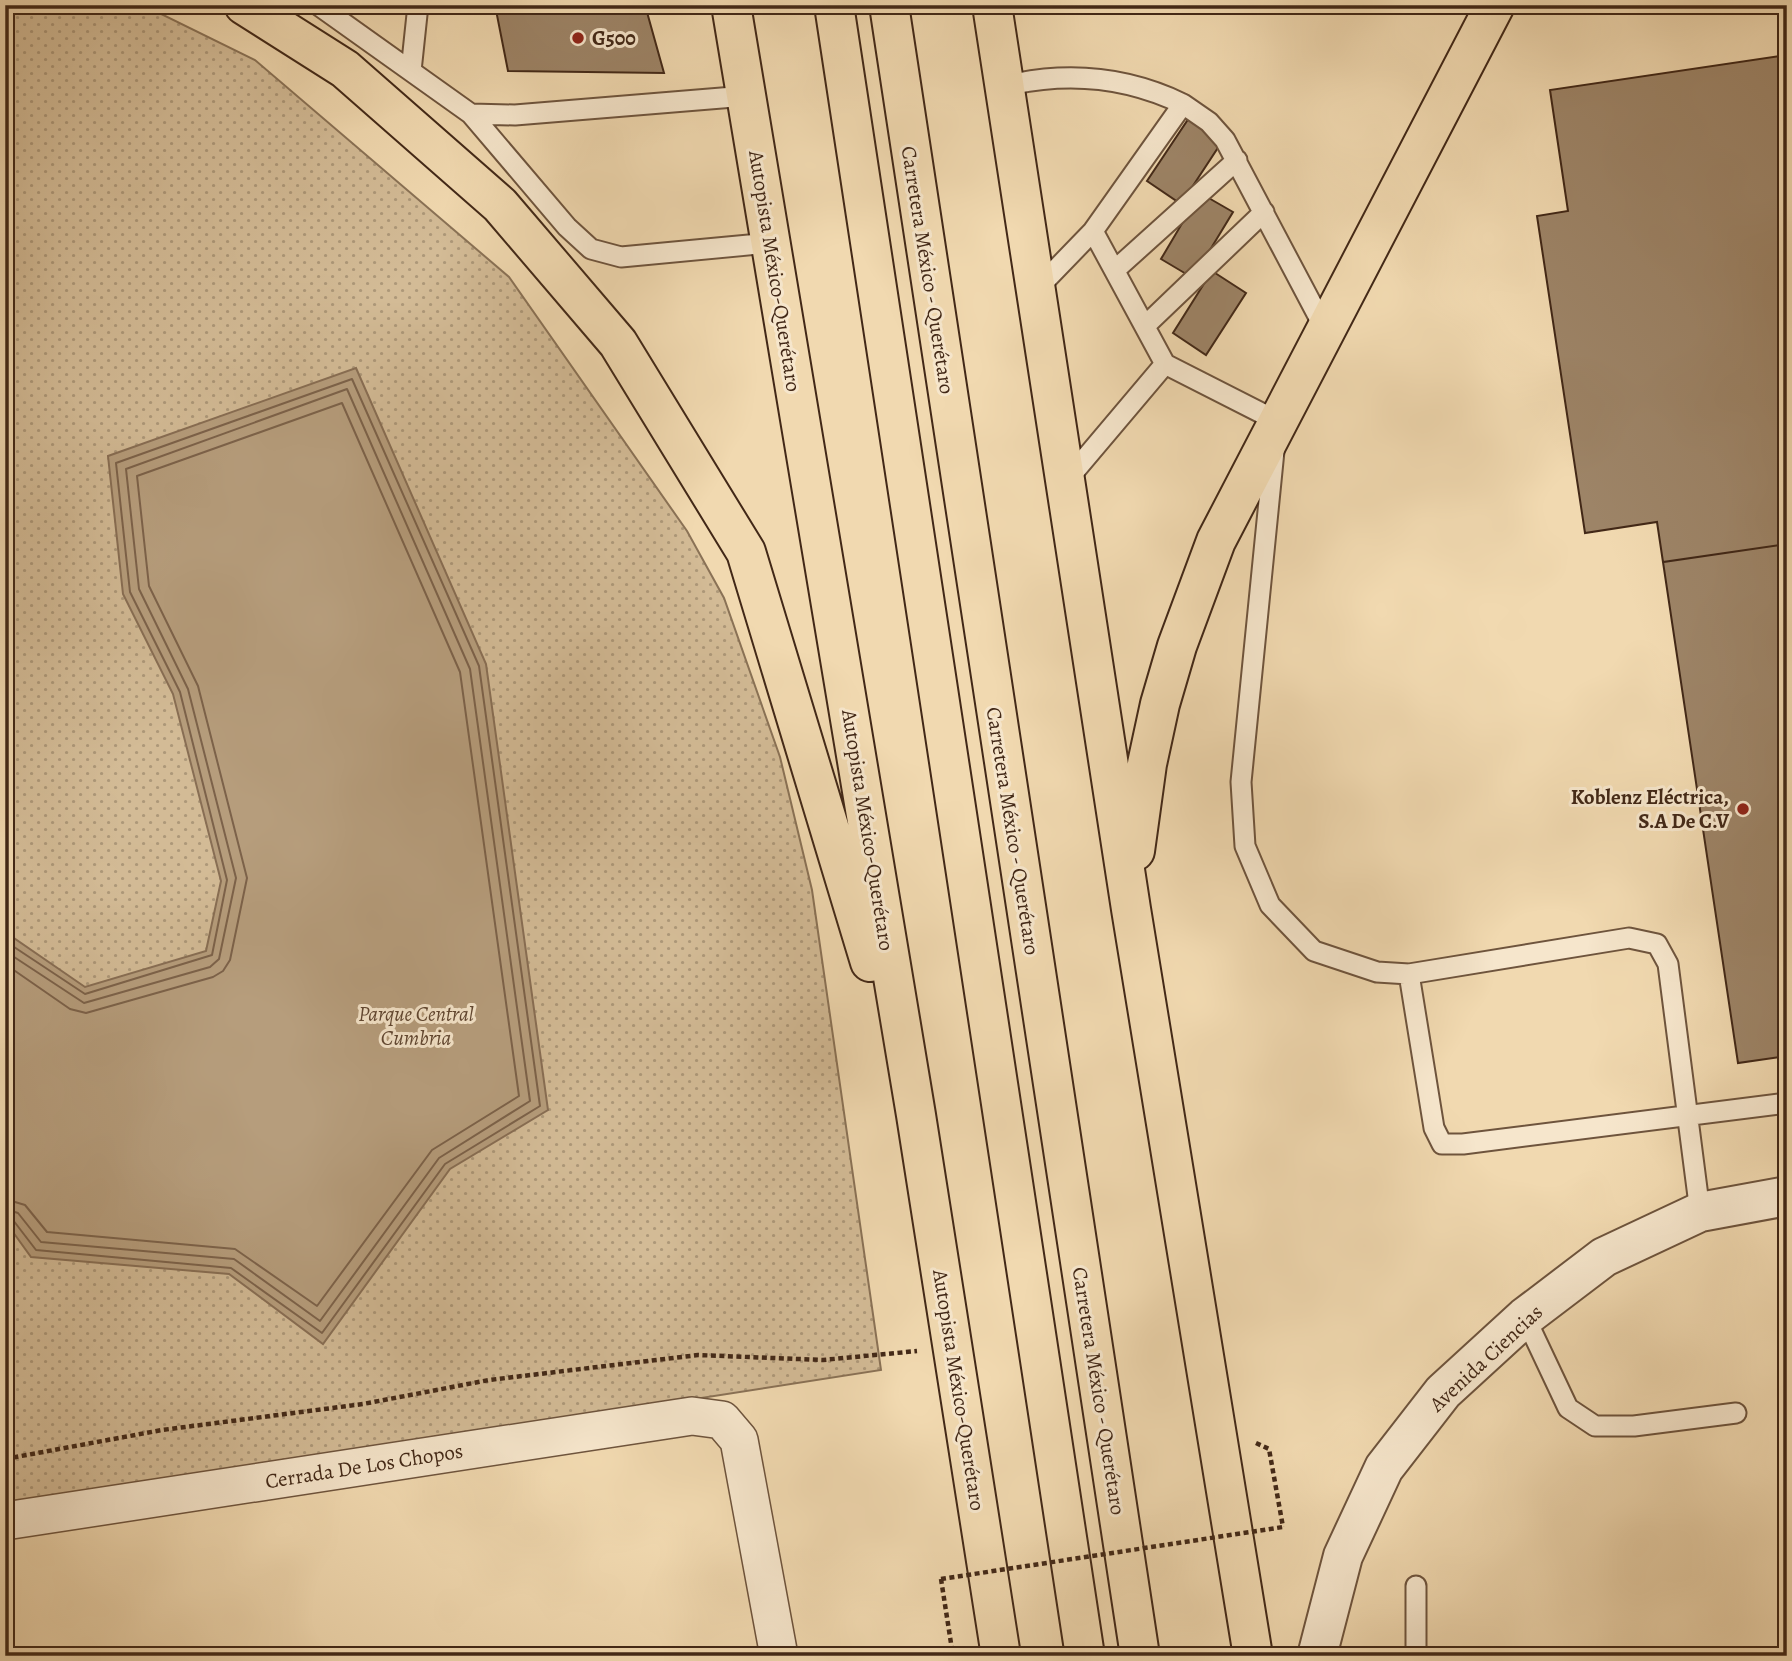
<svg xmlns="http://www.w3.org/2000/svg" width="1792" height="1661" font-family="Alegreya,serif">
<defs>
<pattern id="grass-dots" width="8" height="8" patternUnits="userSpaceOnUse" patternTransform="scale(1.75)"><rect width="8" height="8" fill="#d3bb96"/><path d="M2 2h.1M6 6h.1" fill="none" stroke="#ad9879" stroke-width="1.8" stroke-linecap="round"/></pattern>
</defs>
<rect width="100%" height="100%" fill="#f1d9b0"/>
<filter id="stains"><feTurbulence type="fractalNoise" baseFrequency=".00286" numOctaves="4"/><feColorMatrix values="0 0 0 0 .2 0 0 0 0 .09 0 0 0 0 .02 0 0 0 .5 -.17"/></filter>
<radialGradient id="worn" r=".72"><stop offset=".6" stop-color="#630" stop-opacity="0"/><stop offset="1" stop-color="#630" stop-opacity=".3"/></radialGradient>
<path fill="url(#grass-dots)" stroke="#8a7256" stroke-width="2" d="M 5,5 L 143,5 L 255,60 L 509,277 L 687,531 L 724,598 L 780,757 L 812,890 L 881,1370 L 5,1506 Z"/>
<path fill="#b69d7c" stroke="#886e54" stroke-width="2" d="M 356,368 L 486,664 L 548,1110 L 450,1169 L 323,1344 L 229,1274 L 31,1257 L 5,1221 L 5,932 L 85,987 L 206,951 L 221,881 L 173,694 L 123,594 L 108,456 Z"/>
<g fill="none" stroke-linecap="round" stroke-linejoin="round">
<path stroke="#7c624a" stroke-width="2" d="M 5,941 L 85,994 L 212,955 L 227,880 L 180,692 L 130,592 L 116,463 L 352,379 L 479,666 L 540,1106 L 445,1164 L 322,1333 L 231,1268 L 36,1250 L 13,1220 L 5,1218
M 5,951 L 84,1003 L 210,967 L 219,959 L 236,878 L 188,689 L 139,589 L 126,469 L 347,389 L 470,669 L 530,1101 L 439,1158 L 320,1321 L 234,1259 L 41,1242 L 18,1213 L 5,1209
M 5,964 L 70,1009 L 86,1013 L 213,977 L 223,971 L 230,960 L 247,878 L 198,686 L 149,586 L 137,476 L 342,403 L 460,672 L 519,1096 L 432,1150 L 317,1306 L 235,1249 L 47,1232 L 25,1205 L 5,1199"/>
</g>
<path fill="#9d8467" stroke="#422817" stroke-width="2" d="M 495,5 L 645,5 L 664,73 L 508,71 Z
M 1787,55 L 1787,544 L 1663,562 L 1657,522 L 1585,533 L 1537,216 L 1568,211 L 1550,90 Z
M 1189,118 L 1223,140 L 1181,204 L 1147,181 Z
M 1200,193 L 1233,212 L 1193,278 L 1161,259 Z
M 1212,271 L 1246,293 L 1206,355 L 1173,333 Z
M 1787,544 L 1787,1056 L 1738,1063 L 1663,562 Z"/>
<g fill="none" stroke-linecap="round" stroke-linejoin="round">
<defs>
<path id="service" d="M 318,5 L 471,114 L 515,115 L 746,96
M 411,71 L 418,5
M 1005,86 C 1067,71 1125,76 1183,104 L 1093,231 L 1165,364 L 1277,421 L 1241,782 L 1245,846 L 1270,905 L 1314,951 L 1377,972 L 1409,974 L 1629,938 L 1657,944 L 1668,964 L 1700,1212
M 1183,104 L 1209,122 L 1225,140 L 1325,329
M 471,114 L 567,227 L 591,249 L 621,257 L 770,243
M 1115,270 L 1237,160
M 1037,289 L 1093,231
M 1146,325 L 1264,212
M 1067,480 L 1165,364
M 1409,974 L 1434,1128 L 1442,1144 L 1463,1144 L 1787,1103
M 1525,1317 L 1568,1408 L 1595,1426 L 1634,1426 L 1736,1413
M 1416,1586 L 1416,1656"/>
<path id="minor" d="M 5,1521 L 692,1416 L 722,1420 L 739,1440 L 779,1656"/>
<path id="tertiary" d="M 1317,1656 L 1343,1556 L 1384,1468 L 1443,1392 L 1525,1317 L 1604,1257 L 1700,1212 L 1787,1196"/>
<path id="primary" d="M 244,5 L 345,69 L 500,205 L 618,343 L 746,552 L 870,962
M 731,5 L 916,1115 L 1001,1656
M 992,5 L 1131,909 L 1253,1656
M 1135,851 L 1147,764 L 1160,704 L 1177,646 L 1216,541 L 1495,5"/>
<path id="trunk" d="M 834,5 L 1085,1656
M 889,5 L 1140,1656"/>
</defs>
<use href="#service" stroke="#6e543d" stroke-width="23"/>
<use href="#minor" stroke="#6e543d" stroke-width="40"/>
<use href="#tertiary" stroke="#6e543d" stroke-width="42"/>
<use href="#primary" stroke="#422817" stroke-width="42"/>
<use href="#trunk" stroke="#422817" stroke-width="42"/>
<path stroke="#422817" stroke-width="4.5" stroke-dasharray="5 3.5" stroke-linecap="butt" d="M 1256,1443 L 1269,1449 L 1283,1527
M 5,1459 L 162,1430 L 363,1404 L 489,1380 L 698,1355 L 823,1360 L 917,1351
M 941,1579 L 953,1656"/>
<use href="#service" stroke="#f6e6cc" stroke-width="19"/>
<use href="#minor" stroke="#f6e6cc" stroke-width="37"/>
<use href="#tertiary" stroke="#f6e6cc" stroke-width="38"/>
<use href="#primary" stroke="#f1d9b0" stroke-width="38"/>
<use href="#trunk" stroke="#f1d9b0" stroke-width="38"/>
<path stroke="#422817" stroke-width="4.5" stroke-dasharray="5 3.5" stroke-linecap="butt" d="M 941,1579 L 1283,1527"/>
</g>
<g fill="#8f2418" stroke="#f6e6cc" stroke-width="2.5">
<circle cx="578" cy="38" r="7"/>
<circle cx="1743" cy="809" r="7"/>
</g>
<g text-anchor="middle" stroke-width="6" stroke-linejoin="round" paint-order="stroke">
<g font-size="21" font-weight="bold" fill="#422817" stroke="#f6e6cc" text-anchor="start">
<text x="592" y="45">G500</text>
<text x="1729" y="804" text-anchor="end">Koblenz Eléctrica,<tspan x="1729" dy="24">S.A De C.V</tspan></text>
</g>
<g font-size="21" fill="#422817" stroke="#f6e6cc">
<text transform="translate(928 270) rotate(81)" y="7">Carretera México - Querétaro</text>
<text transform="translate(775 271) rotate(81)" y="7">Autopista México-Querétaro</text>
<text transform="translate(868 830) rotate(81)" y="7">Autopista México-Querétaro</text>
<text transform="translate(1013 831) rotate(81)" y="7">Carretera México - Querétaro</text>
<text transform="translate(1486 1358) rotate(-43)" y="7">Avenida Ciencias</text>
<text transform="translate(959 1390) rotate(81)" y="7">Autopista México-Querétaro</text>
<text transform="translate(1099 1391) rotate(81)" y="7">Carretera México - Querétaro</text>
<text transform="translate(364 1466) rotate(-9)" y="7">Cerrada De Los Chopos</text>
</g>
<g font-size="21" font-style="italic" fill="#5f4530" stroke="#f6e6cc">
<text x="416" y="1021">Parque Central<tspan x="416" dy="24">Cumbria</tspan></text>
</g>
</g>
<rect width="1792" height="1661" fill="none" stroke="#f1d9b0" stroke-width="28"/>
<rect x="7" y="7" width="1778" height="1647" fill="none" stroke="#422817" stroke-width="3.5"/>
<rect x="14" y="14" width="1764" height="1633" fill="none" stroke="#422817" stroke-width="2"/>
<rect width="100%" height="100%" filter="url(#stains)"/>
<rect width="100%" height="100%" fill="url(#worn)"/>
</svg>
